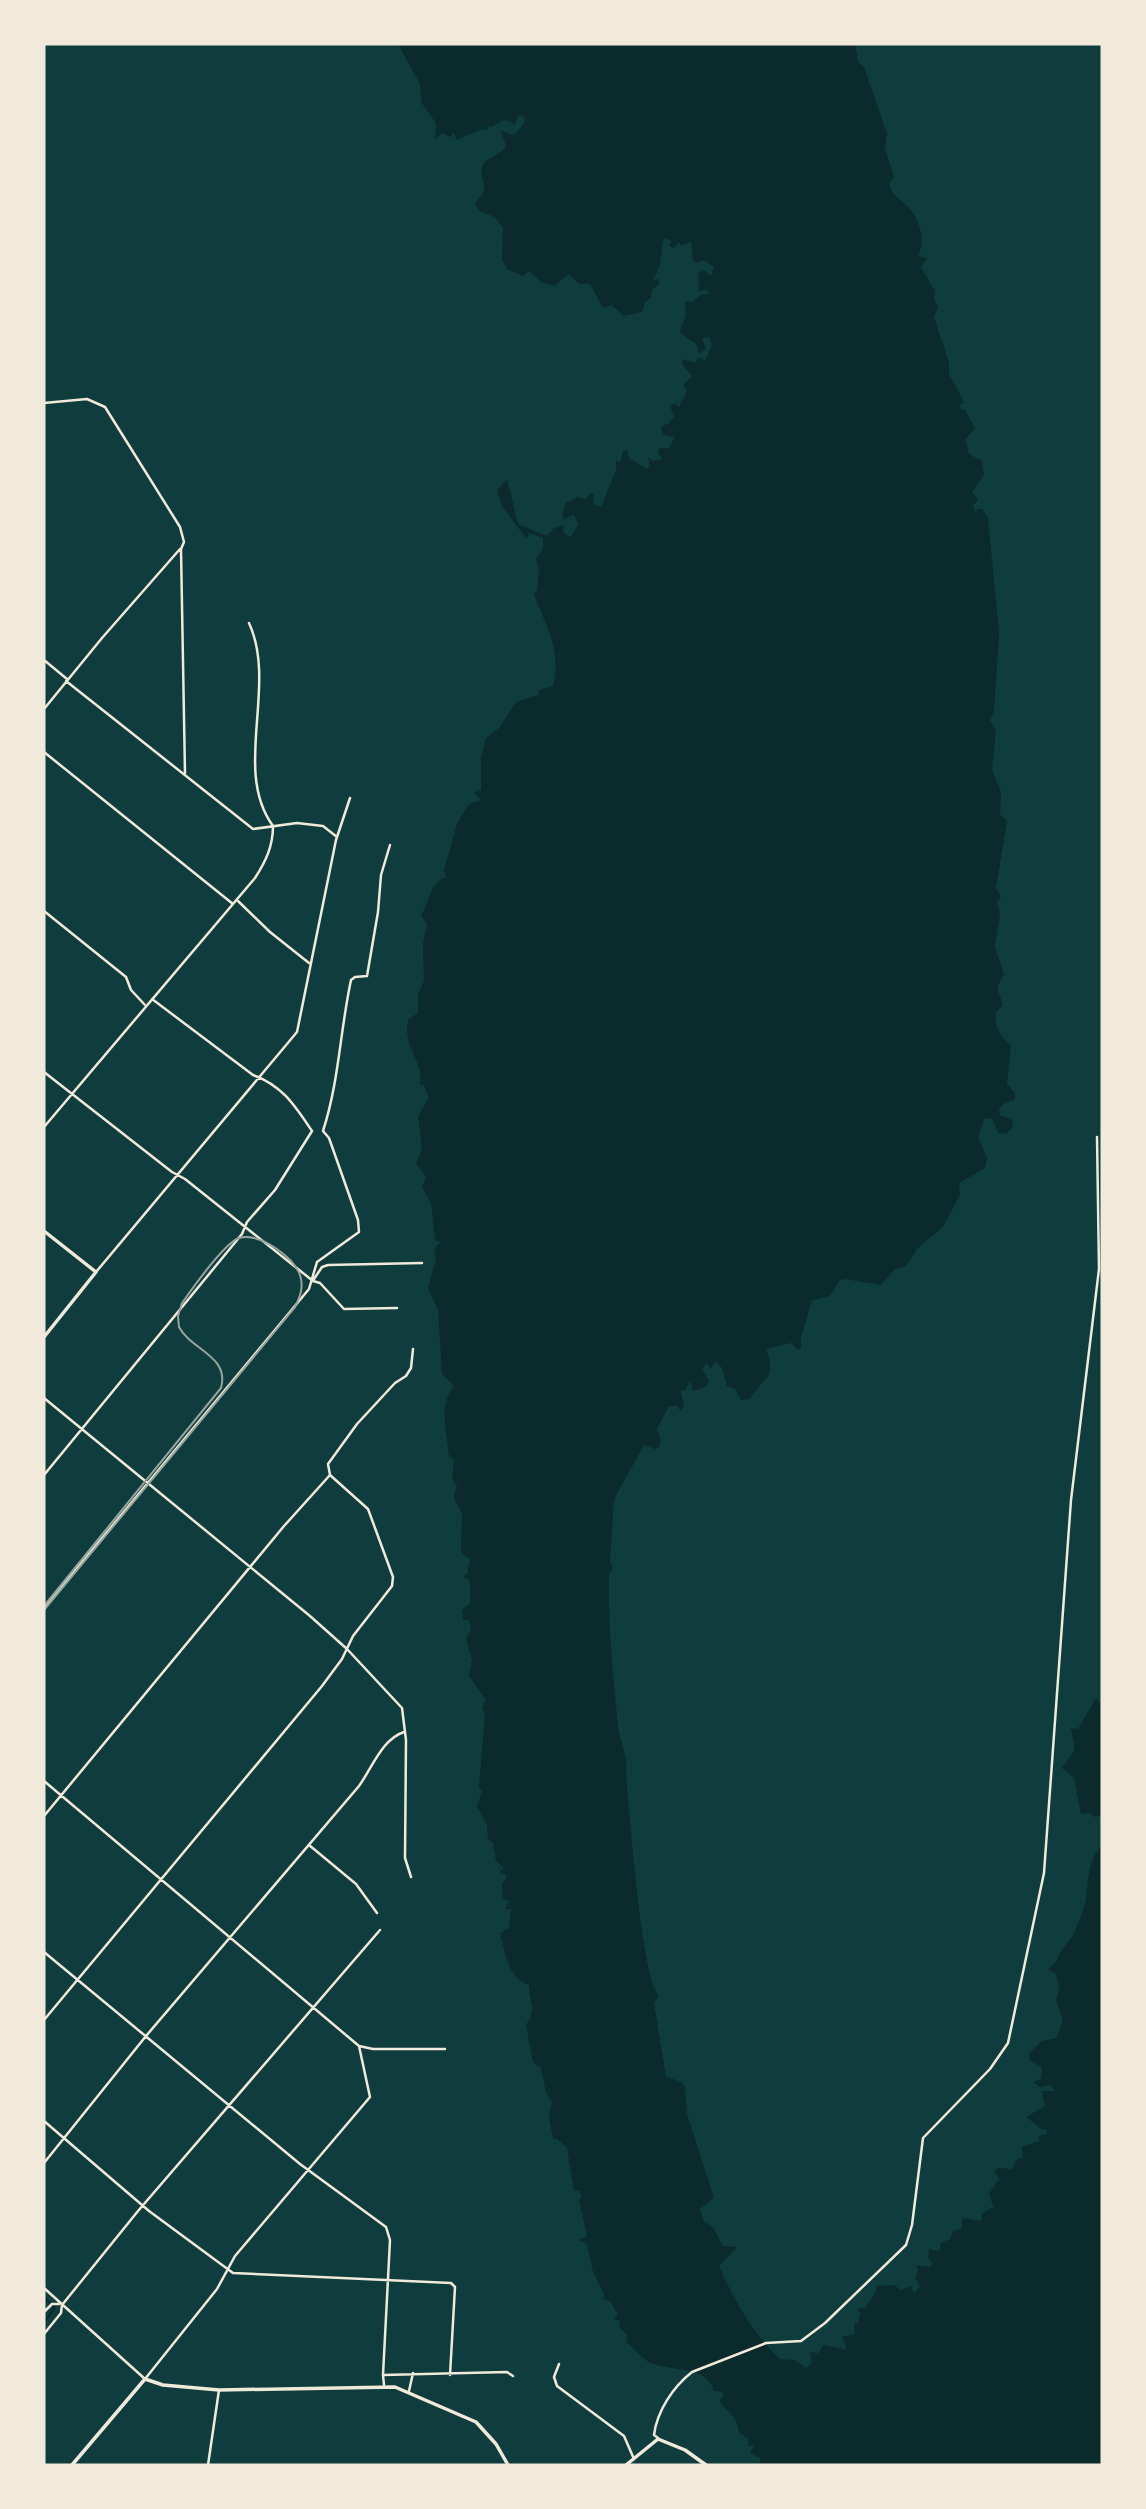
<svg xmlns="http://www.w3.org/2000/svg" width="1146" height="2509" font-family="'DM Sans',sans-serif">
<rect width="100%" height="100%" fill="#0f3d3e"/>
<path fill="#0a2a2b" d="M 398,44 L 855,44 L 858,62 L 864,67 L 887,134 L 885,148 L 894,177 L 889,183 C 893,200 905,200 913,213 C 921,224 925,244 918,255 L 927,259 L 921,267 L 935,291 L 934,298 L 938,307 L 934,317 L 949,362 L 949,374 L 964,402 L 959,405 L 961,409 L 965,410 L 975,428 L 965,440 L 969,454 L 982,461 L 984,475 L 972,492 L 978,499 L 973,506 L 976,514 L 977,509 L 982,509 L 988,518 L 999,633 L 994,711 L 990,720 L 996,731 L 992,770 L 1001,792 L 1000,815 L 1007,821 L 996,888 L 1001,897 L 997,902 L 1000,914 L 995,947 L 1004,974 L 997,987 L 1003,1006 L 996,1012 C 994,1025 1000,1037 1011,1045 L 1007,1084 L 1015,1093 L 1015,1099 L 1002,1105 L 999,1110 L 1000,1115 L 1012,1120 L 1013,1127 L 1006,1134 L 998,1133 L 992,1118 L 984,1119 L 978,1137 L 987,1158 L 985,1168 L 959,1183 L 960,1195 L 943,1227 L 918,1248 L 906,1266 L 895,1269 L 881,1285 L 845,1279 L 839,1281 L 830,1296 L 812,1300 L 801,1338 L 801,1349 L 798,1350 L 791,1343 L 766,1349 C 777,1380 766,1373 750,1399 L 741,1400 L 735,1389 L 727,1386 L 722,1368 L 715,1361 L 711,1369 L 706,1363 L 702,1369 L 709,1381 L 706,1387 L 693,1391 L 690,1380 L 685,1391 L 681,1390 L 684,1407 L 680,1410 L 677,1406 L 669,1406 L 657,1429 L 661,1440 L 660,1446 L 655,1449 L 644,1445 L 614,1499 L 610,1561 L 613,1569 L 609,1574 C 608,1626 613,1675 618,1726 C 620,1742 629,1759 626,1774 C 629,1807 642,1984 659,1995 L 654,2003 L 666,2077 L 682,2082 L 685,2087 L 687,2114 L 714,2198 L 700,2209 L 704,2222 L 713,2227 L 723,2246 L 737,2247 L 719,2266 C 734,2301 755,2336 780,2359 L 794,2360 L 806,2368 L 812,2363 L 810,2352 L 819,2353 L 823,2345 L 847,2350 L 842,2337 L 855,2334 L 854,2324 L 858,2323 L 860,2313 L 857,2309 L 865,2308 L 876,2291 L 876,2286 L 895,2285 L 900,2290 L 911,2286 L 914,2293 L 920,2286 L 915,2278 L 918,2270 L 916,2265 L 930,2267 L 933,2263 L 928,2258 L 929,2249 L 939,2251 L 941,2243 L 950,2239 L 953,2231 L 962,2228 L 962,2218 L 981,2221 L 982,2214 L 990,2208 L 994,2209 L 989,2194 L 999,2179 L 994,2171 L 999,2168 L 1012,2169 L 1016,2160 L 1023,2157 L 1022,2147 L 1039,2141 L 1039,2136 L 1047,2134 L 1046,2129 L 1043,2130 L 1026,2117 L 1045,2106 L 1042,2091 L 1055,2091 L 1051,2085 L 1040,2087 L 1033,2082 L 1041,2079 L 1042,2068 L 1029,2060 L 1029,2053 L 1042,2041 L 1056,2038 L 1063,2021 L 1056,2000 L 1059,1988 L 1056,1974 L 1048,1969 C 1056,1964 1057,1960 1060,1953 C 1064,1947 1068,1941 1073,1936 C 1074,1934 1078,1922 1080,1918 C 1093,1893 1081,1867 1102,1846 L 1102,2465 L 761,2465 L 760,2458 L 750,2453 L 754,2446 L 748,2446 L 748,2438 L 739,2433 C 738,2415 726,2412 719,2400 L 724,2396 L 721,2391 L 714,2391 C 706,2362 662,2373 646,2360 C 639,2355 634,2348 626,2342 L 627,2335 L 619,2327 L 620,2322 L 614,2318 L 618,2315 L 610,2301 L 603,2299 L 604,2294 L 593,2272 L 587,2244 L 578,2240 L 587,2236 L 579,2200 L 582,2198 L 579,2190 L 574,2191 L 567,2148 L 557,2139 L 553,2139 L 549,2117 L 552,2102 L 546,2093 L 541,2068 L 533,2062 L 526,2025 C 538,2008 529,2003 529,1985 C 509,1979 506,1956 501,1937 L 500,1933 L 509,1928 L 511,1909 L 505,1909 L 509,1901 L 503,1899 L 502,1884 L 507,1877 L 505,1874 L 501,1874 L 500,1870 L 504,1868 L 496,1861 L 493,1843 L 488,1839 L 487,1825 L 477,1806 L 482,1791 L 479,1787 L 485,1715 L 482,1709 L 486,1700 L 469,1676 L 472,1660 L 466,1639 L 471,1630 L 469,1620 L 463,1620 L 462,1610 L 470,1603 L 470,1581 L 463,1576 L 467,1574 L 470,1559 L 463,1555 L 461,1550 L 462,1514 C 457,1501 451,1502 457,1486 L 452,1478 L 454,1460 L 449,1457 C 447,1433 438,1404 454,1386 L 442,1374 L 438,1310 L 428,1288 L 436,1259 L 434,1250 L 440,1242 L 435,1240 L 431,1203 L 422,1187 L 426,1177 L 416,1164 L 422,1149 L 418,1116 L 429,1098 L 424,1085 L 420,1084 C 424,1061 403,1050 408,1020 L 418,1013 L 418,994 L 424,981 L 423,944 L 427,925 L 421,915 C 429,904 430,882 446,877 L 444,870 L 457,824 L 469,804 L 481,800 L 474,793 L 481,790 L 481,757 L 486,738 L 500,727 L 516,702 L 538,695 L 539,690 L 553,686 C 562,649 546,627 534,594 L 537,591 L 539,567 L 536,559 L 543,548 L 543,538 L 529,533 L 526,538 L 502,506 L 497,490 L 507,479 L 518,524 L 547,536 L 554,528 L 564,525 L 563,533 L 571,537 L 578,525 L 574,515 L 564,519 L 562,515 L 566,503 L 578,497 L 585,499 L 591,493 L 594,494 L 593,504 L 601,507 L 616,470 L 616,460 L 620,462 L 623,451 L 627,450 L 630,459 L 647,469 L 650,466 L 648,457 L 653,461 L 662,459 L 658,452 L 659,448 L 669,448 L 675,437 L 663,435 L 661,426 L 668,424 L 674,416 L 670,406 L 675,403 L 679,407 L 687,391 L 683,385 L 692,376 L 682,364 L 683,359 L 695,363 L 699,357 L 705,360 L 712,346 L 709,337 L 702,338 L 706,348 L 699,354 L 696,344 L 681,334 L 680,330 L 686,316 L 685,301 L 692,302 L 703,294 L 710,294 L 706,289 L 699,292 L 698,274 L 703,270 L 711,276 L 714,267 L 704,260 L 696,263 L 693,260 L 691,242 L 681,246 L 679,242 L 674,248 L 669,246 L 671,241 L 667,238 L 663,240 L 660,265 L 653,280 L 659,279 L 659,284 L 652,290 L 651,298 L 645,302 L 642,312 L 623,316 L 612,305 L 603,308 L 590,284 L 579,284 L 569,274 L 554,286 L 541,282 L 529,271 L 523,276 L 507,269 L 502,260 L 503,228 L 495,217 L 479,211 L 475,204 L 484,191 C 485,184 480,175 482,168 C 484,157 501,156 506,146 L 501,131 L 514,135 L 525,122 L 524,117 L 518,115 L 515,125 C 505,117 501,121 492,127 L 489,125 L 488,130 L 482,129 L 457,140 L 454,133 L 450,137 L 442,133 L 435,140 L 436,123 L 421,102 L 420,84 Z
M 1096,1698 L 1102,1705 L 1102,1815 L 1095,1817 L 1089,1813 L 1081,1814 L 1074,1778 L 1062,1768 C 1078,1746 1075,1753 1071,1728 L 1078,1729 Z"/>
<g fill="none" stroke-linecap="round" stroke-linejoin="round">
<path stroke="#0a2a2b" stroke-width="2" d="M 44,2297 L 50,2303
M 44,2322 L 55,2308 L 53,2306"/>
<path stroke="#f1e9da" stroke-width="2.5" d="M 44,403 L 87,399 L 105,407 L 180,527 L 184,542 L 181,549 L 185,773
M 249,623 C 278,686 232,770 273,826
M 44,660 L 67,679
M 66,681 L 253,829 L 297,823 L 323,826 L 337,837
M 44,709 L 102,638 L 180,549
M 44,752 L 233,904
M 238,901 L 270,932 L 309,963
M 44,911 L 126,977 L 131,990 L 145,1005
M 152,999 L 253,1075 C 283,1086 295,1106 312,1131
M 44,1072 L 172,1172 L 185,1179 L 313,1281 L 320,1283 L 344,1309 L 397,1308
M 44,1127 L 255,878 C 266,861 273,846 273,826
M 96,1272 L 297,1032 L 336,840 L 350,798
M 314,1279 L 322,1267 L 328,1265 L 422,1263
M 44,1398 L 310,1616 L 347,1649 L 402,1708 L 406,1740 L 405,1858 L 411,1877
M 44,1475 L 242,1234 L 247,1222 L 275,1190 L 312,1131
M 44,1608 L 309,1289 L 317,1262 L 359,1232 L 358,1220 L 329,1138 L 323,1131 C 339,1082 340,1031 351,980 L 355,977 L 367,976 L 378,912 L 381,875 L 390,845
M 44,1781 L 359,2046 L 373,2049 L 445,2049
M 44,1816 L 284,1526 L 330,1475 L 328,1464 L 357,1424 L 395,1383 L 406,1376 L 411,1368 L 413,1349
M 309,1845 L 356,1884 L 377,1913
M 44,1952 L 300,2164 L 386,2227 L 390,2240 L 383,2375
M 44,2020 L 322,1686 L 342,1659 L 353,1636 L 392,1586 L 393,1577 L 368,1509 L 330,1475
M 44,2121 L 149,2211 L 233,2273 L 451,2283 L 455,2287 L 450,2375
M 44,2163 L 146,2036 L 359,1786 C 372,1768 382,1739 404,1732
M 44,2288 L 145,2379 L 217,2289 L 235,2256 L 370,2097 L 359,2046
M 44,2312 L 52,2304 L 59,2304
M 44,2334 L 61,2313 L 62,2305 L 138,2211 L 380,1930
M 559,2364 L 554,2377 L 557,2386 L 624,2436 L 634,2459
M 384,2385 L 383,2375 L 507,2372 L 513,2376
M 409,2391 L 413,2373
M 658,2438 L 654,2435 C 657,2411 673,2387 692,2372 L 766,2343 L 801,2341 L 825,2323 L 906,2245 L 912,2225 L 923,2138 L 990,2069 L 1008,2043 L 1044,1873 L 1071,1500 L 1099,1269 L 1097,1137
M 208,2465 L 219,2390"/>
<path stroke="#f1e9da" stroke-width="3.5" d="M 44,1231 L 96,1272 L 44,1337"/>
<path stroke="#f1e9da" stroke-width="3.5" d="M 72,2465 L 145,2379 L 163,2385 L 219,2390 L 395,2387 L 476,2422 L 496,2444 L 508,2465
M 626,2465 L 658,2439 L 685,2450 L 706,2465"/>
<path stroke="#97a49c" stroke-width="2" d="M 44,1606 L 221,1388 C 230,1356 191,1350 179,1327 L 178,1316 L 182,1303 C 192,1289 224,1243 239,1238 C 259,1232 294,1257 300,1275 C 304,1287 300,1297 295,1307 L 44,1610"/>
</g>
<rect width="1146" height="2509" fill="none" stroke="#f1e9da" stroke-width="91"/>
</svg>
